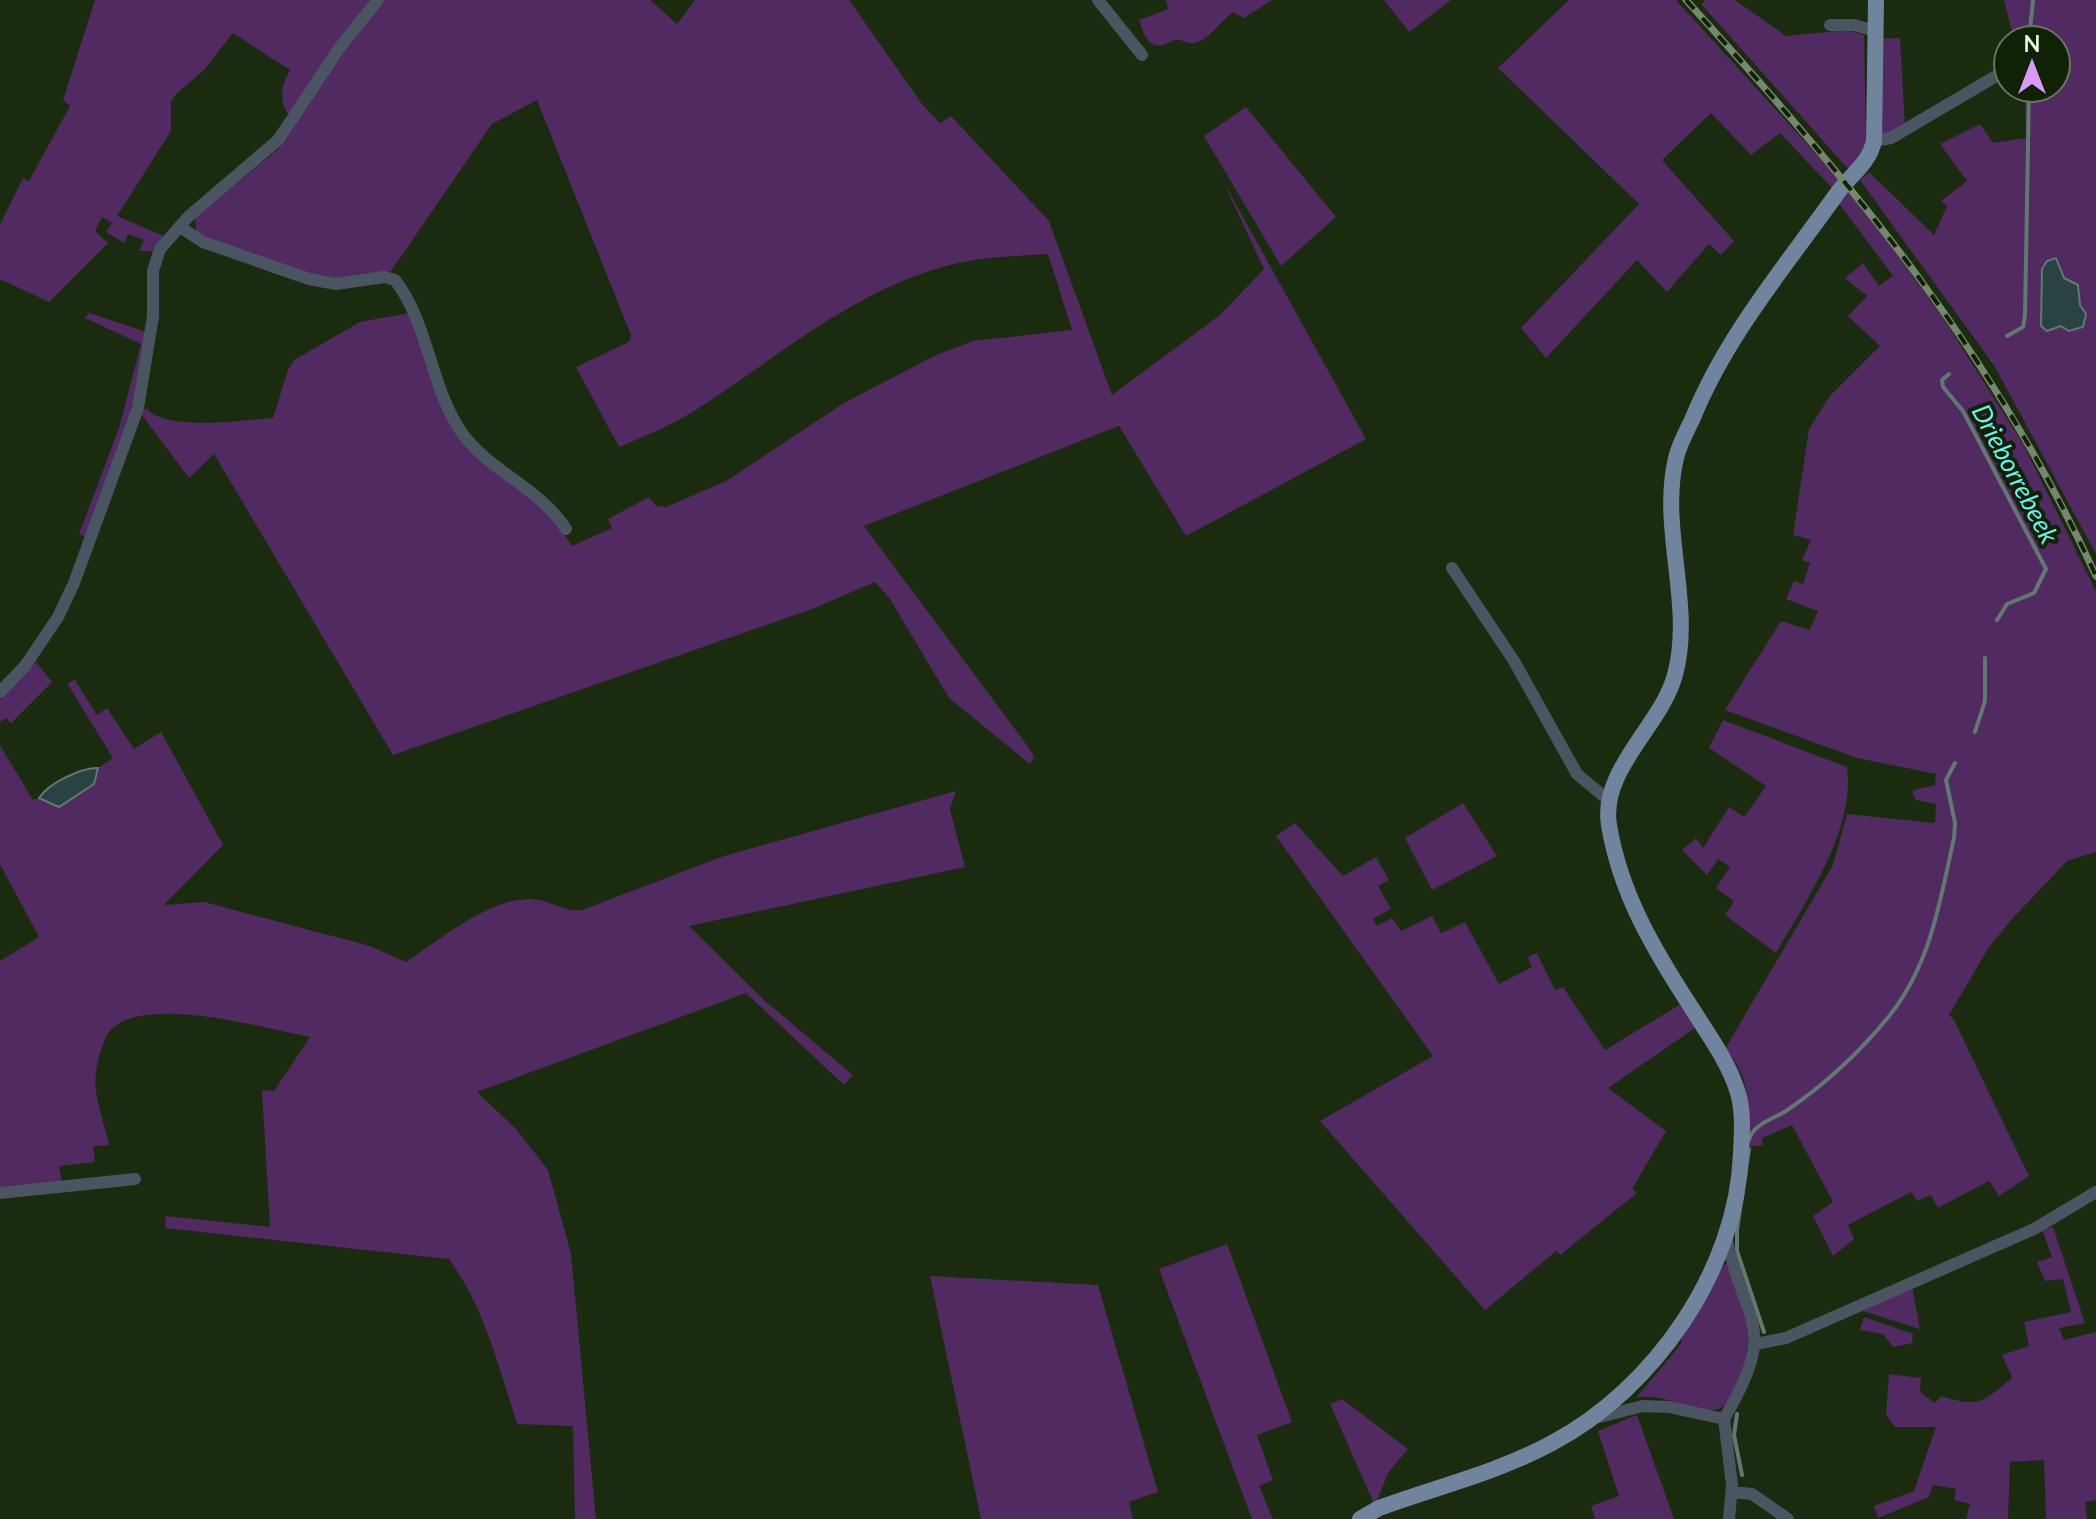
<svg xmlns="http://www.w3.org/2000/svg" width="2096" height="1519" font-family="Lato,sans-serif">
<rect width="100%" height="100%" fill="#1a2b0f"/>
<path fill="#502a60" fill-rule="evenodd" d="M 95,0 L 374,0 L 292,113 L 287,113 C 279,99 282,83 290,70 L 233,33 L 204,70 L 176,94 L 171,102 L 171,131 L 117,216 L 164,236 L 155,251 L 139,251 L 144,240 L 128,234 L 124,243 L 106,232 L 112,223 L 102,217 L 95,231 L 108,243 L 49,302 L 0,279 L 0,225 L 23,178 L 29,181 L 70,106 L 63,100 Z
M 383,0 L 650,0 L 677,24 L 695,0 L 849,0 L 922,104 L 940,123 L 951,116 L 1049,221 L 1112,395 L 1220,315 L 1264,269 L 1222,179 L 1366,439 L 1186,536 L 1119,426 L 864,526 L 1029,748 L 1034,757 L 1030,764 L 949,698 L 890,599 L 875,582 L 812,609 L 393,755 L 214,454 L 189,478 L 141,414 L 146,408 C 165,432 244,420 273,418 L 288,370 L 294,360 L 360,322 L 409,313 L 455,432 L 551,513 L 572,546 L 612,528 L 608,519 L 649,497 L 656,506 L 666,507 L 726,481 L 844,403 L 936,355 L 973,341 L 1072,330 L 1048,254 C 1016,256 982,257 950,265 C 852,290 775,360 691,413 C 668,427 643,437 619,447 L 576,367 L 629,342 L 631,335 L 537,100 L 492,124 L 389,274 L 344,279 L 306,273 L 201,235 L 196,230 L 195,218 L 277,150 L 336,58 Z
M 1166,0 L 1272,0 L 1244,18 L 1233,12 C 1220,21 1210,40 1194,43 C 1187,44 1181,39 1175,40 C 1170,41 1167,45 1163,45 C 1147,49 1143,31 1139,20 L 1168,9 Z
M 1384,0 L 1451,0 L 1409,32 Z
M 1569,0 L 1676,0 L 1840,180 L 1833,189 L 1780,133 L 1751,155 L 1711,113 L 1662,160 L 1734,241 L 1721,255 L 1709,244 L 1667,292 L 1637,260 L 1546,358 L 1521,328 L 1639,204 L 1498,68 Z
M 1706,0 L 1735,0 L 1786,36 L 1846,30 L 1864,35 L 1866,144 L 1849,170 L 1701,4 Z
M 2004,0 L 2096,0 L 2096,554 L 1995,367 L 1860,180 L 1869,172 L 1934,235 L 1947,206 L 1941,201 L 1967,181 L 1940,144 L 1980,124 L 1993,143 L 2026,138 L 2025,88 L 2056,88 L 2056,40 L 2014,40 ZM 2056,259 L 2064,278 L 2078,285 L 2080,305 L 2069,331 L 2062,326 L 2041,325 L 2042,269 Z
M 1900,38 L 1905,127 L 1893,134 L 1881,134 L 1881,39 Z
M 1246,107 L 1336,217 L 1281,266 L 1204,136 Z
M 1850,189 L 1945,321 L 2023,444 L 2096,591 L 2096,852 L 2067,861 L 2012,919 L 1989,947 L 1949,1015 L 1954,1020 L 2029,1176 L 1999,1196 L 1989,1181 L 1938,1208 L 1931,1195 L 1917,1201 L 1911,1192 L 1848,1225 L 1854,1239 L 1833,1256 L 1813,1216 L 1833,1202 L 1792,1125 L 1762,1138 L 1763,1145 L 1747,1147 C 1747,1108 1754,1081 1725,1049 L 1833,865 L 1847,814 L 1935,823 L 1936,804 L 1916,800 L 1913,795 L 1913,790 L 1935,785 L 1936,774 L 1857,758 L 1725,710 L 1781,621 L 1810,630 L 1818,611 L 1786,599 L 1794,581 L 1803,584 L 1810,563 L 1802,560 L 1811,540 L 1793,535 L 1809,429 L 1829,397 L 1880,346 L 1848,316 L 1867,296 L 1845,278 L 1863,263 L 1879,286 L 1893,276 L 1837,201 Z
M 89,313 L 146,332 L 140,385 L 87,537 L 79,534 L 119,428 L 141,344 L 85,318 Z
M 36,662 L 52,682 L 11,723 L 6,718 L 0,722 L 0,699 Z
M 75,680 L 97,715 L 107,708 L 134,749 L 161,732 L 223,845 L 164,905 L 204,902 L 370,946 L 406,962 C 441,939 485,901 528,899 C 547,898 565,913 582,910 L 724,856 L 956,791 L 950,809 L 965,867 L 689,926 L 764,1000 L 853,1075 L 844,1085 L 746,993 L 477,1092 L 517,1130 L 548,1170 L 571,1254 L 596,1519 L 575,1519 L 573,1426 L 517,1424 C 499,1367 484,1307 449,1259 L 165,1228 L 166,1216 L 270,1227 L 262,1090 L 274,1091 L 310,1037 C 267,1029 141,992 109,1032 C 103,1040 97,1062 96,1073 C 92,1093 105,1124 109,1145 L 93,1146 L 95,1162 L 59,1166 L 62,1183 L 0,1190 L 0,961 L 39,937 L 0,864 L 0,745 L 33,800 L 39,798 L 59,807 L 94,784 L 98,768 L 113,758 L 67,683 Z
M 1723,720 L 1847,767 C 1856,829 1805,902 1776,953 L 1725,915 L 1734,901 L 1716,888 L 1730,867 L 1718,859 L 1707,875 L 1682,850 L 1696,838 L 1703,848 L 1729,807 L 1744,817 L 1766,786 L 1709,748 Z
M 1463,803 L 1497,856 L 1432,890 L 1405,838 Z
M 1295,823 L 1343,876 L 1376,857 L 1389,880 L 1378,886 L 1391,909 L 1373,919 L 1377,926 L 1392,918 L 1401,931 L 1432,916 L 1441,933 L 1465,922 L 1499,984 L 1532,967 L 1528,957 L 1537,953 L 1555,990 L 1563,987 L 1605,1050 L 1681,1004 L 1695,1028 L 1608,1088 L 1666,1131 L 1632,1189 L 1637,1193 L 1560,1255 L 1556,1251 L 1485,1310 L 1320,1121 L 1433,1056 L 1276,836 Z
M 2053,1227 L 2085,1323 L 2059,1328 L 2064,1340 L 2096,1332 L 2096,1500 L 2085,1502 L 2087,1519 L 2046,1519 L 2044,1460 L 2010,1462 L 2008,1519 L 1966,1519 L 1970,1504 L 1954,1500 L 1956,1489 L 1933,1485 L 1929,1497 L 1878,1518 L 1874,1506 L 1914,1491 L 1936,1427 L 1895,1427 L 1886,1414 L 1889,1374 L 1921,1378 L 1920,1392 L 1935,1403 L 1941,1396 C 1980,1408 1982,1402 2012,1378 L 2002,1355 L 2029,1346 L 2024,1322 L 2071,1312 L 2063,1279 L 2045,1281 L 2037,1262 L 2052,1257 L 2042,1229 Z
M 1227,1244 L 1292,1422 L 1257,1435 L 1273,1480 L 1259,1486 L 1273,1519 L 1252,1519 L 1159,1269 Z
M 1724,1264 L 1730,1264 C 1747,1312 1757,1334 1738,1383 C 1732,1399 1727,1410 1709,1410 C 1683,1410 1663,1392 1636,1398 L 1681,1344 L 1682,1336 Z
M 930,1276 L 1098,1285 L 1158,1492 L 1129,1502 L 1133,1519 L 981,1519 Z
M 1912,1287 L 1920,1329 L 1863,1311 Z
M 1864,1317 L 1913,1334 L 1912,1343 L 1893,1347 L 1883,1334 L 1860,1330 Z
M 1342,1399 L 1408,1449 L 1388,1473 L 1375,1506 L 1330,1404 Z
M 1637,1415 L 1674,1519 L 1595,1519 L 1591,1506 L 1619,1496 L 1598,1431 Z"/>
<path fill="#294342" stroke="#637872" stroke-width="2" d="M 2056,258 L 2064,278 L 2078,285 L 2080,305 L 2086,314 L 2083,327 L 2069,331 L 2061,326 L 2047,331 L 2041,326 L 2042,269 L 2047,261 Z
M 98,768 L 94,784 L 59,807 L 39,798 C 49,783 80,768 98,768 Z"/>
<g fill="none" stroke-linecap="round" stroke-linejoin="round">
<path stroke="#637872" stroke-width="4" d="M 2029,40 L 2033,0
M 2007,336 L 2023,327 L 2025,316 L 2029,88
M 1949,374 L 1942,380 L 1943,387 L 1963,411 L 2046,569 L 2034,593 L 2007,604 L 1997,620
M 1975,732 L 1985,701 L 1985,658
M 1749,1140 C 1753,1124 1773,1119 1786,1111 C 1824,1085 1861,1051 1890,1015 C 1931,963 1940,901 1954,838 L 1955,823 L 1946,780 L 1955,763
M 1749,1149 L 1737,1230 L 1737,1251 L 1764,1332
M 1737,1414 L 1734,1435 L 1742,1475"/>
<path stroke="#4b5561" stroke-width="12" d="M 1098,0 L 1142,55
M 1830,25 L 1854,25 L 1875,31
M 1874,141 L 1891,138 L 2008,69
M 180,227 L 203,242 L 309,279 L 336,284 L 384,277 L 395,280 C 429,324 430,387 462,433 C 490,472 539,487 566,529
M 1452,568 L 1514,661 L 1577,774 L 1608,800
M 0,692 L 25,666 L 58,617 L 74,583 L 138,408 L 153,316 L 153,271 L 160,249 L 189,216 L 278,140 L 340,47 L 378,0
M 0,1193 L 135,1179
M 1756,1344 L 1786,1338 L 2034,1229 L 2096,1192
M 1591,1419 L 1643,1406 L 1669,1407 L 1724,1419
M 1724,1419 C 1780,1324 1745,1328 1726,1236
M 1724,1419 L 1732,1485 L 1729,1519
M 1732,1492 L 1752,1494 L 1788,1519"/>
<path stroke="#70849d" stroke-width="16" d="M 1360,1519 L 1379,1508 C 1436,1487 1499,1472 1552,1443 C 1654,1389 1737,1270 1741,1153 C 1742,1131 1744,1108 1736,1087 C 1726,1058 1707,1033 1691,1007 C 1654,950 1620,893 1609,825 C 1600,770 1661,726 1675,675 C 1694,604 1659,529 1676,458 C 1679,445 1686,432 1692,420 C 1726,336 1784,268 1836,195 C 1849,176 1869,164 1874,141 L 1876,0"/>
<defs>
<path id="rail" d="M 1686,0 C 1852,183 1992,349 2096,576"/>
</defs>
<use href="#rail" stroke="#77866f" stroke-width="7"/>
<use href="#rail" stroke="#102106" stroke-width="4" stroke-dasharray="12" stroke-linecap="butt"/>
</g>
<g text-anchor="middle" stroke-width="8" stroke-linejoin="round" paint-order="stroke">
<g font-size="26" font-style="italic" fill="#6fefee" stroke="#102106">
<text transform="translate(2015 474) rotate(62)" y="9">Drieborrebeek</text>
</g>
</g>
<g transform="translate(2032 64)"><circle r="38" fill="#102106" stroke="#67765e" stroke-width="2"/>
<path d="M0-6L14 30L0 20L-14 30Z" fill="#d99af7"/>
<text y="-12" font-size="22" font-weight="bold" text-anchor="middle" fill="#e9f5e3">N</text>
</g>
</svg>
